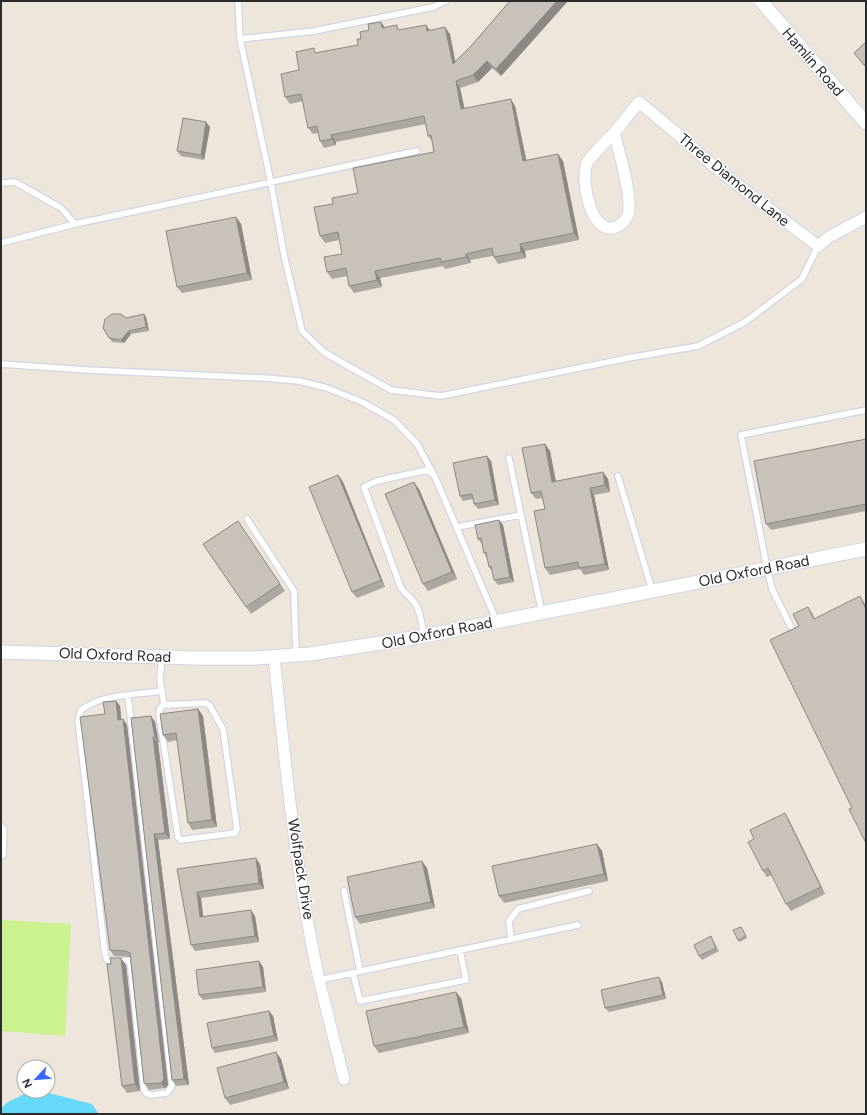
<svg xmlns="http://www.w3.org/2000/svg" width="867" height="1115" font-family="Figtree,sans-serif">
<rect width="100%" height="100%" fill="#eee5db"/>
<path fill="#ccf18f" d="M 1,920 L 71,924 L 65,1036 L 1,1031 Z"/>
<path fill="#66d9f8" d="M 31,1091 L 41,1091 L 92,1104 L 99,1114 L 1,1114 L 1,1108 L 8,1102 Z"/>
<g fill="none" stroke-linecap="round" stroke-linejoin="round">
<defs>
<path id="service" d="M 238,1 L 240,39 L 271,183 L 284,255 L 302,331 L 325,353 L 391,390 L 441,396 L 628,358 L 698,346 L 745,322 L 802,279 L 818,246
M 240,39 L 314,31 L 433,7 L 446,1
M 1,183 L 15,182 L 61,208 L 75,224
M 1,243 L 75,224 L 417,151
M 1,364 L 87,370 L 264,378 L 299,381 L 327,388 L 362,402 L 394,420 L 417,444 L 435,477 L 497,622
M 509,458 L 521,515
M 618,476 L 652,590
M 247,519 L 294,591 L 296,655
M 457,527 L 521,515 L 542,613
M 791,627 L 772,589 L 767,568 L 741,435 L 866,410
M 424,636 C 422,626 421,613 416,605 C 413,599 405,594 401,588 L 364,487 L 377,481 L 427,470 L 432,474
M 162,657 L 160,679 L 164,705 L 206,703 L 210,706 L 223,729 L 237,829 L 235,833 L 181,840 L 178,837 L 159,714 L 160,708 L 164,705
M 128,696 L 172,1086 L 167,1093 L 150,1095 L 146,1093 L 144,1090 L 130,961 L 107,960 L 105,954 L 78,720 L 81,710 C 102,694 135,695 161,691
M 1,826 L 4,829 L 3,855 L 1,856
M 344,891 L 360,971
M 511,939 L 509,921 L 518,909 L 589,891
M 353,973 L 360,1001 L 466,980 L 460,950
M 319,980 L 578,925"/>
<path id="minor" d="M 614,133 L 639,102 L 675,132 L 717,169 L 818,246 L 829,237 L 866,217
M 614,133 C 619,151 633,197 628,215 C 626,219 622,224 618,226 C 591,240 580,179 587,163 C 591,156 607,140 614,133 Z
M 274,657 C 285,761 295,867 317,970 C 325,1006 335,1042 344,1079"/>
<path id="tertiary" d="M 761,1 L 866,123
M 1,652 L 196,658 L 255,658 L 310,654 L 419,637 L 866,549"/>
</defs>
<use href="#service" stroke="#d1d5e5" stroke-width="8"/>
<use href="#minor" stroke="#d1d5e5" stroke-width="13"/>
<use href="#tertiary" stroke="#d1d5e5" stroke-width="15"/>
<use href="#service" stroke="#fff" stroke-width="5.5"/>
<use href="#minor" stroke="#fff" stroke-width="11"/>
<use href="#tertiary" stroke="#fff" stroke-width="13"/>
</g>
<path fill="#ada7a1" d="M 510,1 L 568,1 L 501,76 L 492,68 L 478,82 L 460,88 L 464,108 L 515,106 L 526,160 L 563,161 L 579,240 L 525,251 L 526,258 L 498,264 L 493,256 L 470,260 L 471,263 L 445,269 L 443,266 L 380,278 L 382,287 L 354,293 L 349,286 L 347,276 L 332,279 L 327,272 L 342,254 L 339,240 L 325,243 L 320,236 L 333,204 L 358,193 L 434,152 L 432,141 L 428,136 L 426,124 L 336,142 L 336,145 L 324,148 L 320,141 L 318,133 L 313,134 L 308,128 L 303,101 L 290,104 L 285,97 L 299,70 L 317,53 L 358,45 L 361,39 L 385,27 L 400,30 L 426,25 L 430,30 L 450,34 L 455,61 L 471,46 Z
M 866,42 L 866,68 L 854,53 Z
M 206,122 L 210,127 L 204,160 L 181,156 L 177,151 Z
M 236,217 L 241,224 L 252,280 L 182,293 L 177,287 Z
M 146,317 L 149,331 L 131,334 L 124,343 L 112,342 L 103,328 L 126,318 Z
M 866,439 L 866,511 L 771,530 L 766,524 Z
M 545,444 L 550,451 L 556,481 L 603,472 L 608,479 L 610,492 L 594,495 L 609,570 L 584,575 L 580,569 L 550,575 L 545,568 L 545,509 L 542,498 L 536,499 L 531,493 Z
M 491,461 L 499,505 L 478,509 L 474,504 L 473,499 L 463,501 L 460,496 Z
M 338,475 L 343,482 L 385,587 L 357,598 L 352,592 Z
M 419,489 L 457,579 L 428,591 L 423,584 Z
M 499,520 L 503,525 L 514,582 L 498,585 L 494,580 L 493,572 L 489,567 L 487,558 L 484,553 L 482,544 L 478,539 Z
M 238,521 L 285,591 L 251,614 L 203,544 Z
M 116,701 L 120,706 L 121,720 L 123,719 L 127,725 L 168,1085 L 165,1088 L 149,1090 L 144,1083 L 130,957 L 114,956 L 110,950 L 105,714 Z
M 198,709 L 203,716 L 217,827 L 192,830 L 188,823 L 177,740 L 168,742 L 163,735 Z
M 151,716 L 155,722 L 159,743 L 158,743 L 170,839 L 158,840 L 189,1085 L 176,1086 L 172,1080 L 131,718 Z
M 789,820 L 825,894 L 791,911 L 786,904 L 772,875 L 767,877 L 763,871 L 754,839 Z
M 597,844 L 602,851 L 608,881 L 504,903 L 499,896 Z
M 260,864 L 264,889 L 201,898 L 203,917 L 255,916 L 259,942 L 195,951 L 191,945 L 177,869 Z
M 427,868 L 435,908 L 360,924 L 355,917 Z
M 741,927 L 747,938 L 739,942 L 738,940 Z
M 713,940 L 719,951 L 702,960 L 699,956 Z
M 121,958 L 126,965 L 140,1091 L 127,1093 L 122,1086 L 111,964 Z
M 259,961 L 263,967 L 266,992 L 203,1000 L 199,995 Z
M 662,982 L 666,999 L 609,1012 L 605,1008 Z
M 461,998 L 469,1033 L 379,1053 L 374,1046 Z
M 269,1011 L 273,1016 L 278,1041 L 215,1053 L 212,1048 Z
M 281,1059 L 289,1089 L 230,1105 L 225,1098 Z"/>
<path fill="#8d8883" d="M 557,1 L 568,1 L 501,76 L 496,69 Z
M 381,22 L 386,29 L 382,28 Z
M 426,25 L 430,31 L 427,31 Z
M 445,27 L 450,34 L 457,71 L 453,64 Z
M 487,61 L 492,68 L 478,82 L 473,75 Z
M 456,81 L 460,88 L 466,115 L 461,109 Z
M 511,99 L 515,106 L 528,168 L 523,161 Z
M 206,122 L 210,127 L 204,160 L 201,155 Z
M 331,135 L 336,142 L 336,145 L 332,139 Z
M 558,154 L 563,161 L 579,240 L 574,233 Z
M 236,217 L 241,224 L 252,280 L 247,273 Z
M 520,244 L 525,251 L 526,258 L 521,252 Z
M 466,254 L 470,260 L 471,263 L 466,257 Z
M 375,271 L 380,278 L 382,287 L 377,280 Z
M 144,314 L 146,317 L 149,331 L 146,327 Z
M 129,331 L 131,334 L 124,343 L 121,340 Z
M 545,444 L 550,451 L 557,489 L 552,482 Z
M 487,456 L 491,461 L 499,505 L 495,500 Z
M 603,472 L 608,479 L 610,492 L 605,485 Z
M 338,475 L 343,482 L 385,587 L 381,580 Z
M 414,482 L 419,489 L 457,579 L 452,572 Z
M 590,488 L 594,495 L 609,570 L 605,564 Z
M 499,520 L 503,525 L 514,582 L 510,577 Z
M 860,596 L 866,606 L 866,609 Z
M 808,607 L 812,613 L 818,625 L 814,619 Z
M 116,701 L 120,706 L 122,726 L 118,720 Z
M 198,709 L 203,716 L 217,827 L 212,820 Z
M 151,716 L 155,722 L 159,743 L 155,737 Z
M 123,719 L 127,725 L 168,1085 L 165,1088 L 161,1083 Z
M 153,737 L 158,743 L 170,839 L 165,833 Z
M 785,813 L 789,820 L 825,894 L 821,887 Z
M 154,834 L 158,840 L 189,1085 L 184,1079 Z
M 597,844 L 602,851 L 608,881 L 604,874 Z
M 256,858 L 260,864 L 264,889 L 259,883 Z
M 422,861 L 427,868 L 435,908 L 431,902 Z
M 197,892 L 201,898 L 204,923 L 200,917 Z
M 251,910 L 255,916 L 259,942 L 255,936 Z
M 121,958 L 126,965 L 140,1091 L 135,1084 Z
M 259,961 L 263,967 L 266,992 L 263,987 Z
M 659,977 L 662,982 L 666,999 L 663,995 Z
M 456,992 L 461,998 L 469,1033 L 464,1027 Z
M 269,1011 L 273,1016 L 278,1041 L 274,1036 Z
M 276,1052 L 281,1059 L 289,1089 L 284,1082 Z"/>
<path fill="#c9c2bb" stroke="#8d8883" d="M 510,1 L 557,1 L 496,69 L 487,61 L 473,75 L 456,81 L 461,109 L 511,99 L 523,161 L 558,154 L 574,233 L 520,244 L 521,252 L 494,257 L 492,248 L 466,254 L 466,257 L 441,262 L 440,258 L 375,271 L 377,280 L 349,286 L 346,268 L 327,272 L 324,257 L 342,254 L 338,232 L 320,236 L 314,207 L 333,204 L 332,198 L 358,193 L 353,168 L 434,152 L 431,135 L 428,136 L 424,116 L 331,135 L 332,139 L 320,141 L 317,126 L 308,128 L 301,94 L 285,97 L 281,74 L 299,70 L 296,52 L 314,48 L 315,53 L 358,45 L 357,39 L 361,39 L 360,32 L 369,30 L 368,24 L 381,22 L 382,28 L 397,25 L 398,30 L 426,25 L 427,31 L 445,27 L 453,64 L 471,46 Z
M 866,42 L 866,64 L 864,65 L 854,53 Z
M 183,118 L 206,122 L 201,155 L 177,151 Z
M 236,217 L 247,273 L 177,287 L 166,231 Z
M 112,314 L 121,314 L 126,318 L 144,314 L 146,327 L 129,331 L 121,340 L 109,338 L 103,328 L 105,319 Z
M 866,439 L 866,504 L 766,524 L 754,461 Z
M 545,444 L 552,482 L 603,472 L 605,485 L 590,488 L 605,564 L 579,568 L 578,562 L 545,568 L 534,511 L 545,509 L 541,491 L 531,493 L 522,448 Z
M 487,456 L 495,500 L 474,504 L 472,494 L 460,496 L 453,463 Z
M 338,475 L 381,580 L 352,592 L 309,487 Z
M 414,482 L 452,572 L 423,584 L 385,494 Z
M 499,520 L 510,577 L 494,580 L 491,566 L 489,567 L 486,552 L 484,553 L 481,538 L 478,539 L 475,525 Z
M 238,521 L 280,584 L 246,607 L 203,544 Z
M 860,596 L 866,609 L 866,784 L 865,785 L 866,786 L 866,843 L 849,809 L 852,808 L 770,640 L 799,626 L 793,614 L 808,607 L 814,619 Z
M 116,701 L 118,720 L 123,719 L 164,1079 L 161,1083 L 146,1084 L 144,1083 L 130,953 L 126,951 L 110,950 L 80,717 L 105,714 L 103,702 Z
M 198,709 L 212,820 L 188,823 L 176,733 L 163,735 L 160,714 Z
M 151,716 L 155,737 L 153,737 L 165,833 L 154,834 L 184,1079 L 172,1080 L 131,718 Z
M 785,813 L 821,887 L 786,904 L 768,868 L 763,871 L 748,842 L 754,839 L 750,830 Z
M 597,844 L 604,874 L 499,896 L 492,866 Z
M 256,858 L 259,883 L 197,892 L 200,917 L 251,910 L 255,936 L 191,945 L 177,869 Z
M 422,861 L 431,902 L 355,917 L 347,877 Z
M 741,927 L 746,936 L 738,940 L 733,930 Z
M 711,936 L 716,948 L 699,956 L 694,945 Z
M 110,958 L 121,958 L 135,1084 L 122,1086 L 107,964 L 111,964 Z
M 259,961 L 263,987 L 199,995 L 196,970 Z
M 659,977 L 663,995 L 605,1008 L 601,990 Z
M 456,992 L 464,1027 L 374,1046 L 366,1011 Z
M 269,1011 L 274,1036 L 212,1048 L 207,1023 Z
M 276,1052 L 284,1082 L 225,1098 L 217,1068 Z"/>
<g text-anchor="middle" stroke-width="3" stroke-linejoin="round" paint-order="stroke">
<g font-size="15" fill="#2b2b2b" stroke="#fff">
<text transform="translate(813 62) rotate(49)" y="5">Hamlin Road</text>
<text transform="translate(734 180) rotate(39)" y="5">Three Diamond Lane</text>
<text transform="translate(754 571) rotate(-11)" y="5">Old Oxford Road</text>
<text transform="translate(437 633) rotate(-11)" y="5">Old Oxford Road</text>
<text transform="translate(115 655) rotate(2)" y="5">Old Oxford Road</text>
<text transform="translate(301 869) rotate(81)" y="5">Wolfpack Drive</text>
</g>
</g>
<rect width="867" height="1115" fill="none" stroke="#2b2b2b" stroke-width="4"/>
<g transform="translate(36 1079) rotate(244)"><circle r="19" fill="#ffffff" stroke="#aaaaaa"/>
<path d="M0-3L7 15L0 10L-7 15Z" fill="#3767ff"/>
<text y="-6" font-size="11" font-weight="bold" text-anchor="middle" fill="#2b2b2b">N</text>
</g>
</svg>
